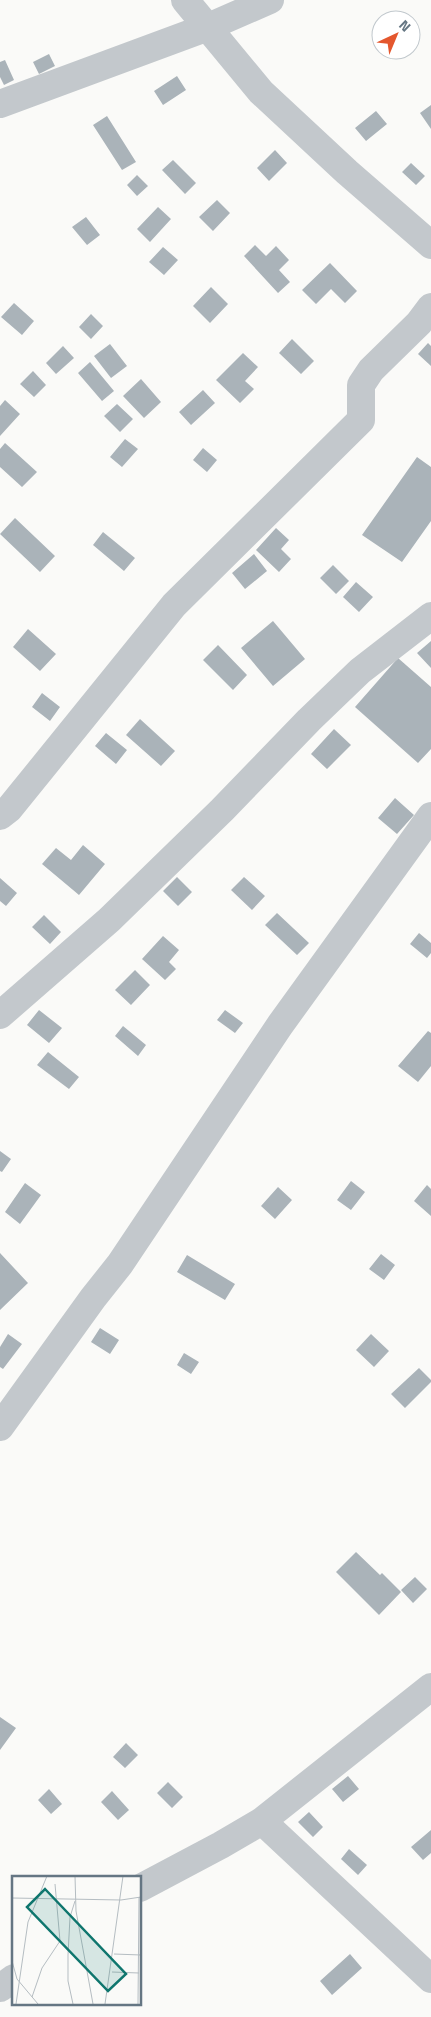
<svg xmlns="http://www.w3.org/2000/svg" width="431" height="2017" font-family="'Titillium Web',sans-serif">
<rect width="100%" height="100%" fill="#fafaf8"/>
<path fill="#aab3b9" d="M 49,54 L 55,66 L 39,74 L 33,62 Z
M 5,60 L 14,80 L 4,85 L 0,77 L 0,62 Z
M 177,76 L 186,90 L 163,105 L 154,91 Z
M 431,105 L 431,129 L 420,113 Z
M 376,111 L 387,124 L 366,141 L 355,128 Z
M 107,116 L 136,162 L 122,170 L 93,125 Z
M 275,150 L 287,163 L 269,181 L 257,168 Z
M 173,160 L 196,183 L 185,194 L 162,170 Z
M 411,163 L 425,176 L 416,185 L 402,172 Z
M 137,175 L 148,186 L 137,196 L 127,185 Z
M 217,200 L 230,213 L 213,231 L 199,217 Z
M 158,207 L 171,219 L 150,242 L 137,229 Z
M 86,217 L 100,235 L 87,245 L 72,227 Z
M 255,245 L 266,256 L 276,246 L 289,260 L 279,270 L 290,282 L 278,293 L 244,256 Z
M 163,247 L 178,260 L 164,275 L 149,262 Z
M 330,263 L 357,291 L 345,303 L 331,289 L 316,304 L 302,290 Z
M 211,287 L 228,304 L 210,323 L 193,306 Z
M 14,303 L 34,321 L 22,335 L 1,317 Z
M 91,314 L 103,326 L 91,339 L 79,327 Z
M 292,339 L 314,361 L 301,374 L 279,353 Z
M 428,343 L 431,346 L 431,366 L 418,354 Z
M 110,344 L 127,366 L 111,378 L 94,356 Z
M 63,346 L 74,358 L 56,374 L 46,363 Z
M 243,353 L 258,367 L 245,381 L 254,389 L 240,403 L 216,380 Z
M 90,362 L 114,391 L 102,401 L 78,373 Z
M 33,371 L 46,385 L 34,397 L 20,384 Z
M 141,379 L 161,402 L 144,418 L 123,396 Z
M 203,390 L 215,403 L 191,425 L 179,412 Z
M 5,400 L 20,414 L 0,436 L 0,406 Z
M 117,404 L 133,419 L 120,432 L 104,416 Z
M 125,439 L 138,449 L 122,467 L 110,457 Z
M 5,443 L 37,472 L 22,487 L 0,467 L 0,449 Z
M 203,448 L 217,460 L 207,472 L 193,460 Z
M 417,457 L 431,467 L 431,521 L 402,562 L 362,535 Z
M 15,518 L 55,556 L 40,572 L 0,534 Z
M 276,528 L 289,540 L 281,549 L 291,559 L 279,572 L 256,550 Z
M 103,532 L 135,558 L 124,571 L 93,545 Z
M 254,554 L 267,571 L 245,589 L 232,573 Z
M 333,565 L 349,581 L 336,594 L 320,578 Z
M 356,582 L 373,597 L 359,612 L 343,597 Z
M 273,621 L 305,659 L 273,686 L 241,648 Z
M 28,629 L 56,654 L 40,671 L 13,647 Z
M 431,641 L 431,668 L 417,653 Z
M 218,645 L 247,675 L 233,690 L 203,660 Z
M 398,658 L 431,687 L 431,749 L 418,763 L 355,707 Z
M 42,693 L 60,707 L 50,721 L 32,707 Z
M 140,719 L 175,751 L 161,766 L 126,735 Z
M 334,729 L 351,745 L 327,769 L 311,754 Z
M 106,733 L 127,750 L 116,764 L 95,746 Z
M 395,798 L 414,815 L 397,834 L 378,818 Z
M 83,845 L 105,864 L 79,895 L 42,864 L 56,848 L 71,860 Z
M 177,877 L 192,892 L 178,906 L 163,891 Z
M 244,877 L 265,896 L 252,910 L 231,890 Z
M 0,878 L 17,893 L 6,906 L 0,901 Z
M 277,913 L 309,943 L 297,955 L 265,925 Z
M 44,915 L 61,932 L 50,944 L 32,927 Z
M 419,933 L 431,943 L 431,953 L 427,958 L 410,944 Z
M 163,936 L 179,950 L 169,962 L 176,969 L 165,980 L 142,959 Z
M 135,970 L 150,985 L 131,1005 L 115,990 Z
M 39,1010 L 62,1028 L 49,1043 L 27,1025 Z
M 225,1010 L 243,1023 L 235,1033 L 217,1020 Z
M 123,1026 L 146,1045 L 138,1056 L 115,1036 Z
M 428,1031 L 431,1033 L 431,1066 L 418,1082 L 398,1066 Z
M 48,1052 L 79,1077 L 69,1089 L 37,1065 Z
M 0,1151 L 11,1159 L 2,1172 L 0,1171 Z
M 351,1181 L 365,1192 L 351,1210 L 337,1200 Z
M 25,1183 L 41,1195 L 20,1224 L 5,1212 Z
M 427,1185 L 431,1189 L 431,1216 L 414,1201 Z
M 278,1187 L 292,1200 L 275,1219 L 261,1206 Z
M 0,1253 L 28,1283 L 0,1310 Z
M 381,1254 L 395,1265 L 384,1280 L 369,1269 Z
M 187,1255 L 235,1284 L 225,1300 L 177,1272 Z
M 100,1328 L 119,1340 L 110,1354 L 91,1342 Z
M 8,1334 L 22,1344 L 3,1369 L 0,1367 L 0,1347 Z
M 371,1334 L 389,1351 L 374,1367 L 356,1350 Z
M 184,1353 L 199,1362 L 191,1374 L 177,1365 Z
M 419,1368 L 431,1380 L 431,1382 L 405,1408 L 391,1394 Z
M 356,1552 L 380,1575 L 382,1573 L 401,1592 L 379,1615 L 336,1572 Z
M 415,1577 L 427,1589 L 413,1603 L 401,1590 Z
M 0,1717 L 16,1728 L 0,1750 Z
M 126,1743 L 138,1755 L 125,1768 L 113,1757 Z
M 348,1776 L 359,1789 L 343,1802 L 332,1789 Z
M 168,1782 L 183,1797 L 172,1808 L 157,1793 Z
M 49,1789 L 62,1804 L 51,1814 L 38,1800 Z
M 112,1791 L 129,1810 L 118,1820 L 101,1802 Z
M 309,1812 L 323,1827 L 313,1837 L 298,1822 Z
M 431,1830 L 431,1853 L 423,1860 L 411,1847 Z
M 349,1849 L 367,1865 L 358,1875 L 341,1859 Z
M 350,1954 L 362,1968 L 332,1995 L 320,1981 Z"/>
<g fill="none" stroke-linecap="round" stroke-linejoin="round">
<path stroke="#c3c8cc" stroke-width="28" d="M 185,0 L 261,92 L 347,172 L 431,245
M 0,104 L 208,27 L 270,0
M 0,816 L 9,809 L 174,605 L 361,420 L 361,385 L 371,370 L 419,323 L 431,307
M 0,1015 L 109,920 L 222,810 L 309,720 L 360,671 L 431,616
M 0,1427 L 93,1298 L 120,1264 L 280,1025 L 431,816
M 262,1821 L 431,1979
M 140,1888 L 221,1845 L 262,1821 L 431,1687
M 0,1988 L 14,1978"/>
</g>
<g transform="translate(12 1876)">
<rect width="129" height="129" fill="#fafaf8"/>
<path fill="none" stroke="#b5bdc2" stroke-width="1" d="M 63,0 L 64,35 L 81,128M 0,22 L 109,24 L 129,21M 102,78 L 129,79M 0,85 L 5,103 L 26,128M 100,96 L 127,97M 20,121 L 30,92 L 48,65 L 43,8M 4,128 L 16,46 L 35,0M 61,128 L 56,105 L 56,79 L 58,41 L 63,25M 93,128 L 111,0M 126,128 L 127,21"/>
<path fill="#0f766e" fill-opacity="0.15" stroke="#0f766e" stroke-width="2.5" d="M 33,13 L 114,98 L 96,115 L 15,31 Z"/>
<rect width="129" height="129" fill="none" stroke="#657683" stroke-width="2.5"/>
</g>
<g transform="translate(396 35) rotate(44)"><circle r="24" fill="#ffffff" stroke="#c1c8cd"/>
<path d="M0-4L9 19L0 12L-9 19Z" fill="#e4572e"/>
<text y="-8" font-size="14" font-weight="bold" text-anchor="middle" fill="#657683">N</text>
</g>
</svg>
